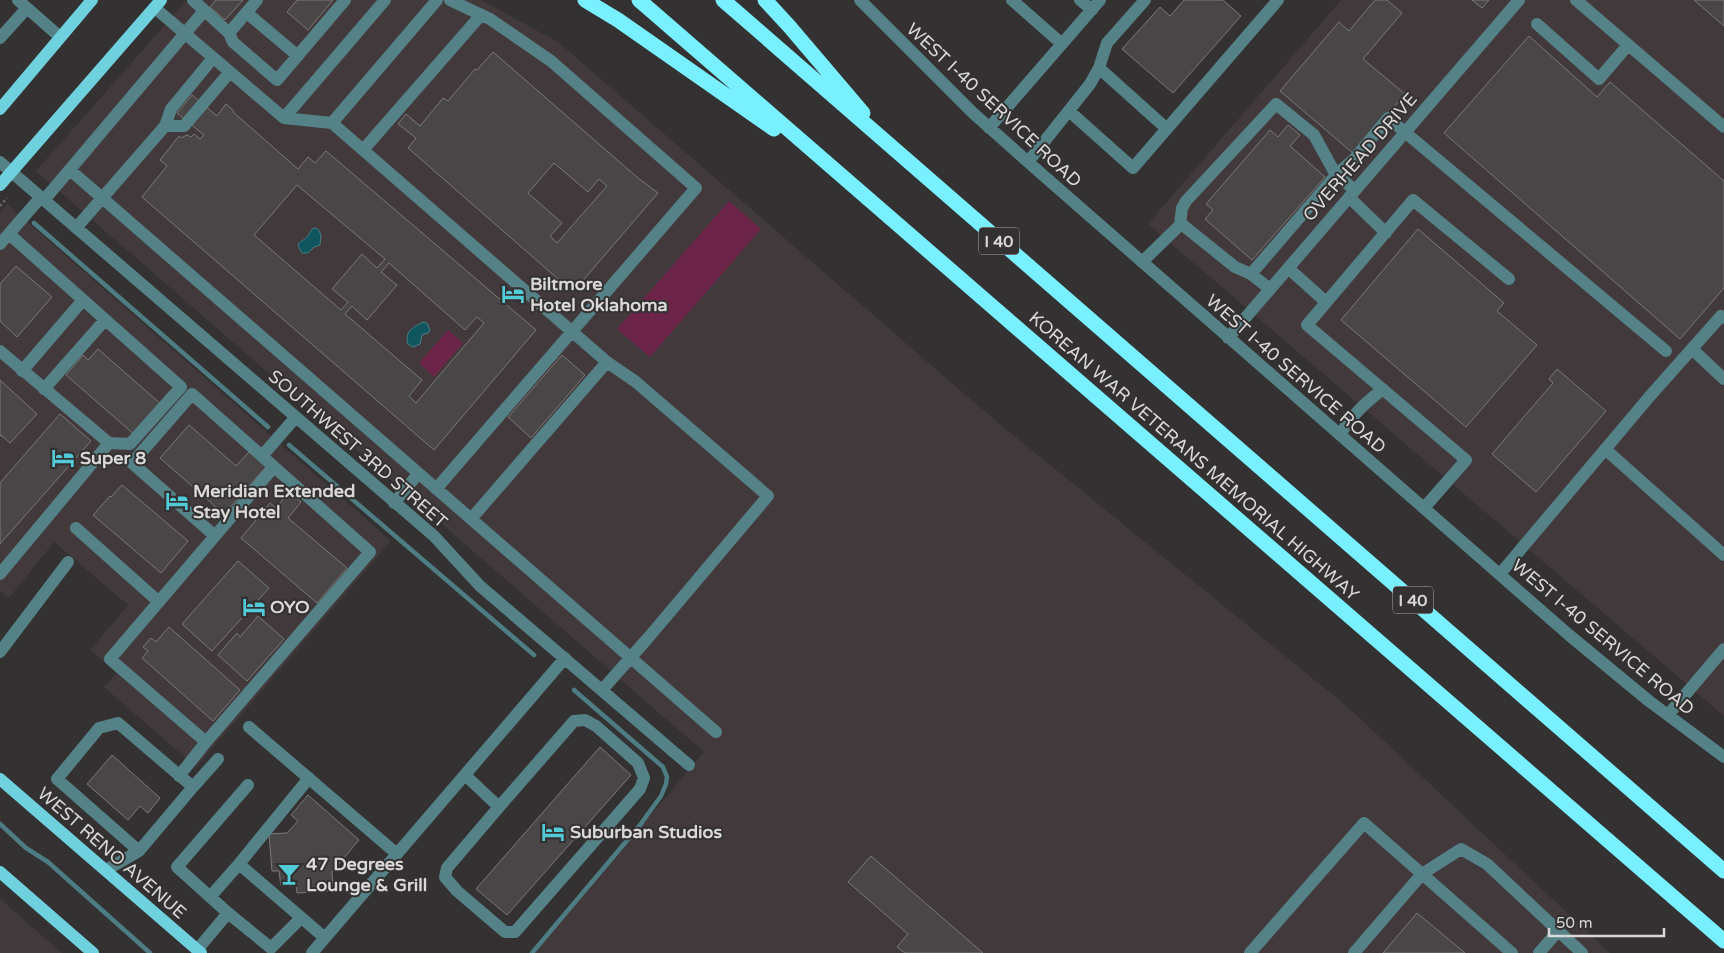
<svg xmlns="http://www.w3.org/2000/svg" width="1724" height="953" font-family="'Varela Round',sans-serif">
<rect width="100%" height="100%" fill="#343132"/>
<path fill="#42393c" d="M 187,0 L 481,0 L 558,42 L 990,416 L 1349,708 L 1610,953 L 534,953 L 704,752 L 36,171 Z
M 1341,0 L 1724,0 L 1724,716 L 1148,224 Z
M 7,204 L 391,541 L 196,767 L 104,687 L 117,673 L 90,650 L 128,605 L 54,542 L 9,598 L 0,590 L 0,212 Z
M 0,899 L 62,953 L 0,953 Z"/>
<path fill="#6c2548" d="M 729,201 L 761,229 L 650,357 L 617,329 Z
M 448,330 L 463,343 L 434,377 L 419,363 Z"/>
<path fill="#10565e" stroke="#4d7d83" d="M 315,228 L 318,229 L 321,235 L 320,245 L 314,247 L 308,253 L 302,253 C 294,241 301,243 307,237 C 309,235 310,232 312,229 Z
M 423,322 L 427,323 L 430,330 L 428,333 L 422,335 L 420,344 L 413,347 L 408,344 C 404,331 414,327 423,322 Z"/>
<g fill="none" stroke-linecap="round" stroke-linejoin="round">
<path stroke="#4d7d83" stroke-width="4.5" d="M 34,223 L 268,427
M 289,445 L 534,655
M 0,824 L 26,848 L 48,862 L 150,953
M 532,953 L 640,825 L 661,796 L 666,784 L 667,777 L 663,767 L 574,690"/>
</g>
<path fill="#494647" stroke="#7c7879" fill-rule="evenodd" d="M 216,0 L 243,0 L 225,20 L 210,7 Z
M 297,0 L 333,0 L 308,30 L 287,12 Z
M 1184,0 L 1223,0 L 1241,16 L 1173,93 L 1122,49 L 1160,7 L 1170,16 Z
M 1375,0 L 1387,0 L 1402,13 L 1363,59 L 1405,94 L 1354,154 L 1280,91 L 1339,22 L 1349,31 Z
M 1472,0 L 1489,0 L 1482,8 Z
M 1694,0 L 1724,0 L 1724,26 Z
M 1529,36 L 1597,97 L 1610,82 L 1724,181 L 1724,288 L 1680,339 L 1444,133 Z
M 493,52 L 638,178 L 658,193 L 573,292 L 408,148 L 416,138 L 398,124 L 406,114 L 420,126 L 443,98 L 448,101 L 475,69 L 477,70 ZM 554,163 L 588,192 L 599,179 L 607,186 L 557,243 L 550,236 L 562,223 L 528,193 Z
M 192,95 L 217,116 L 226,104 L 234,111 L 233,112 L 298,169 L 308,157 L 315,163 L 326,151 L 536,330 L 434,450 L 142,197 L 167,166 L 160,160 L 179,136 L 181,138 L 187,135 L 191,137 L 194,134 L 200,139 L 204,135 L 177,113 ZM 297,185 L 385,259 L 377,268 L 362,254 L 332,289 L 348,302 L 341,310 L 254,235 ZM 389,263 L 465,330 L 477,317 L 484,323 L 416,403 L 409,396 L 422,380 L 345,314 L 352,306 L 367,320 L 397,285 L 381,272 Z
M 1288,125 L 1300,135 L 1290,146 L 1325,177 L 1252,260 L 1205,219 L 1213,210 L 1206,204 L 1270,130 L 1278,137 Z
M 1418,229 L 1504,303 L 1497,311 L 1537,345 L 1466,427 L 1341,320 Z
M 16,266 L 52,297 L 17,337 L 0,321 L 0,284 Z
M 98,349 L 162,405 L 136,436 L 66,375 L 83,355 L 88,360 Z
M 562,355 L 585,375 L 531,438 L 508,417 Z
M 1557,369 L 1606,411 L 1536,492 L 1492,454 L 1553,383 L 1549,379 Z
M 0,380 L 37,414 L 10,443 L 1,435 L 0,436 Z
M 60,414 L 91,441 L 0,544 L 0,483 Z
M 189,425 L 236,466 L 249,452 L 266,467 L 224,514 L 160,458 Z
M 122,485 L 188,541 L 161,573 L 93,515 L 110,496 L 111,497 Z
M 289,492 L 301,502 L 288,518 L 347,568 L 317,603 L 241,538 L 270,503 L 276,508 Z
M 238,561 L 269,588 L 212,651 L 182,624 Z
M 258,616 L 284,639 L 247,681 L 218,655 L 237,633 L 240,637 Z
M 169,627 L 240,690 L 213,721 L 142,658 L 148,651 L 143,647 L 151,638 L 156,642 Z
M 600,747 L 631,775 L 507,915 L 476,889 Z
M 112,755 L 160,798 L 148,813 L 140,806 L 128,820 L 87,784 Z
M 308,795 L 359,840 L 332,872 L 333,891 L 297,893 L 296,885 L 281,886 L 279,871 L 272,871 L 269,834 L 287,833 L 298,821 L 291,815 Z
M 871,856 L 983,953 L 905,953 L 897,947 L 908,934 L 848,882 Z
M 1417,913 L 1465,953 L 1383,953 Z"/>
<g fill="none" stroke-linecap="round" stroke-linejoin="round">
<path stroke="#6b6869" stroke-width="2.5" stroke-dasharray="2.5 2.5" stroke-linecap="butt" d="M 0,206 L 7,198"/>
<path stroke="#558287" stroke-width="12" d="M 18,0 L 60,37
M 193,0 L 229,33 L 257,0
M 860,0 L 973,113 L 1044,176 L 1569,635 L 1649,701 L 1724,757
M 1012,0 L 1062,44
M 1080,0 L 1092,10
M 1576,0 L 1724,127
M 155,8 L 284,118 L 332,123 L 607,362 L 636,382 L 768,496 L 648,638 L 602,690
M 247,13 L 298,56
M 1537,24 L 1599,79 L 1628,45
M 229,33 L 233,42 L 277,80 L 345,0
M 0,38 L 27,8
M 1099,68 L 1167,129
M 1069,111 L 1133,168 L 1278,0
M 284,118 L 385,0
M 332,123 L 437,0
M 165,126 L 184,126 L 230,72
M 989,128 L 1100,0
M 363,150 L 481,15
M 0,162 L 434,536 L 480,586 L 689,765
M 1028,162 L 1090,84 L 1099,68 L 1107,43 L 1145,0
M 70,170 L 716,732
M 1349,197 L 1386,233
M 44,200 L 204,11
M 1180,225 L 1184,226 L 1235,267 L 1251,274 L 1270,289
M 76,228 L 165,126 L 171,109 L 213,58
M 9,234 L 181,387 L 130,444 L 109,443
M 0,244 L 41,197
M 1142,262 L 1180,225 L 1182,208 L 1186,201 L 1276,104 L 1314,135 L 1336,175 L 1355,158 L 1388,118 L 1666,351
M 1288,268 L 1326,302
M 1251,274 L 1336,175 L 1355,190
M 1228,338 L 1519,0
M 1692,349 L 1724,379
M 0,351 L 109,443 L 0,574
M 22,371 L 83,300
M 44,389 L 105,320
M 1340,435 C 1351,416 1365,403 1383,389
M 1605,449 L 1724,555
M 262,456 L 295,418
M 436,489 L 696,188 L 551,61 L 490,19 L 450,0
M 394,503 L 418,474
M 1424,508 L 1466,460 L 1307,325 L 1413,200 L 1509,279
M 471,519 L 607,362
M 76,528 L 159,602
M 215,536 L 132,463 L 192,394 L 370,552 L 206,742 L 110,659 L 273,468
M 1500,574 L 1650,396 L 1721,316 L 1724,318
M 0,652 L 68,562
M 1668,715 L 1724,649
M 249,727 L 397,854
M 465,775 L 499,807 L 447,868 L 445,877 L 457,891 L 505,932 L 515,932 L 640,789 L 644,778 L 638,763 L 596,726 L 585,720 L 574,721 L 499,807
M 179,776 L 206,742
M 309,778 L 239,864 L 325,938
M 193,787 L 218,759
M 106,870 L 139,851 L 193,787 L 118,723 L 99,728 L 57,779 L 139,851
M 210,897 L 239,864
M 228,913 L 177,867 L 248,785
M 197,950 L 228,913 L 271,948 L 301,918
M 312,953 L 565,658
M 1250,953 L 1364,823 L 1512,953
M 1354,953 L 1422,874 L 1461,849 L 1487,864 L 1582,953
M 1539,953 L 1558,931"/>
<path stroke="#6fd1dd" stroke-width="12" d="M 0,109 L 92,0
M 0,185 L 161,0
M 0,779 L 201,953
M 0,872 L 93,953"/>
<path stroke="#78f0ff" stroke-width="15" d="M 585,0 L 618,20 L 774,129
M 639,0 L 1724,941
M 723,0 L 1724,871
M 765,0 L 789,26 L 863,113"/>
</g>
<defs>
<symbol id="hotel-bare" viewBox="-9 -9 18 18"><path d="M-6-4.5h1.5V1H6V5H4.5V3h-9V5H-6ZM-4 0a1.8 1.8 0 1 1 3.6 0ZM.5 0V-2.5h3Q6-2.5 6 0Z" fill="#52cbd9" stroke="#343132" stroke-width="2.5" paint-order="stroke"/></symbol>
<symbol id="bar-bare" viewBox="-9 -9 18 18"><path d="M-6-5H6L.8 .8V4.5H3.5V6h-7V4.5H-.8V.8Z" fill="#52cbd9" stroke="#343132" stroke-width="2.5" paint-order="stroke"/></symbol>
</defs>
<g fill-rule="evenodd">
<use href="#hotel-bare" x="497" y="278" width="32" height="32"/>
<use href="#hotel-bare" x="47" y="442" width="32" height="32"/>
<use href="#hotel-bare" x="161" y="485" width="32" height="32"/>
<use href="#hotel-bare" x="238" y="591" width="32" height="32"/>
<use href="#hotel-bare" x="537" y="816" width="32" height="32"/>
<use href="#bar-bare" x="273" y="858" width="32" height="32"/>
</g>
<g text-anchor="middle" stroke-width="4" stroke-linejoin="round" paint-order="stroke">
<g fill="#343132" stroke="#a8a6a6" stroke-width="1">
<rect x="979" y="227.5" width="40" height="27" rx="4"/>
<rect x="1393" y="586.5" width="40" height="27" rx="4"/>
</g>
<g font-size="16" font-weight="bold" fill="#dad8d8">
<text x="999" y="247">I 40</text>
<text x="1413" y="606">I 40</text>
</g>
<g font-size="18" fill="#dad8d8" stroke="#343132">
<text transform="translate(994 105) rotate(43)" y="6">WEST I-40 SERVICE ROAD</text>
<text transform="translate(1360 157) rotate(-49)" y="6">OVERHEAD DRIVE</text>
<text transform="translate(1296 374) rotate(41)" y="6">WEST I-40 SERVICE ROAD</text>
<text transform="translate(358 449) rotate(41)" y="6">SOUTHWEST 3RD STREET</text>
<text transform="translate(1194 456) rotate(41)" y="6">KOREAN WAR VETERANS MEMORIAL HIGHWAY</text>
<text transform="translate(1603 637) rotate(40)" y="6">WEST I-40 SERVICE ROAD</text>
<text transform="translate(112 853) rotate(41)" y="6">WEST RENO AVENUE</text>
</g>
<g font-size="18" font-weight="bold" fill="#dad8d8" stroke="#343132" text-anchor="start">
<text x="530" y="290">Biltmore<tspan x="530" dy="21">Hotel Oklahoma</tspan></text>
<text x="80" y="464">Super 8</text>
<text x="193" y="497">Meridian Extended<tspan x="193" dy="21">Stay Hotel</tspan></text>
<text x="270" y="613">OYO</text>
<text x="570" y="838">Suburban Studios</text>
<text x="306" y="870">47 Degrees<tspan x="306" dy="21">Lounge &amp; Grill</tspan></text>
</g>
</g>
<path d="M1549 928v8h115v-8" fill="none" stroke="#dad8d8" stroke-width="2.5"/>
<text x="1556" y="928" font-size="15" fill="#dad8d8" stroke="#343132" stroke-width="4" paint-order="stroke">50 m</text>
</svg>
